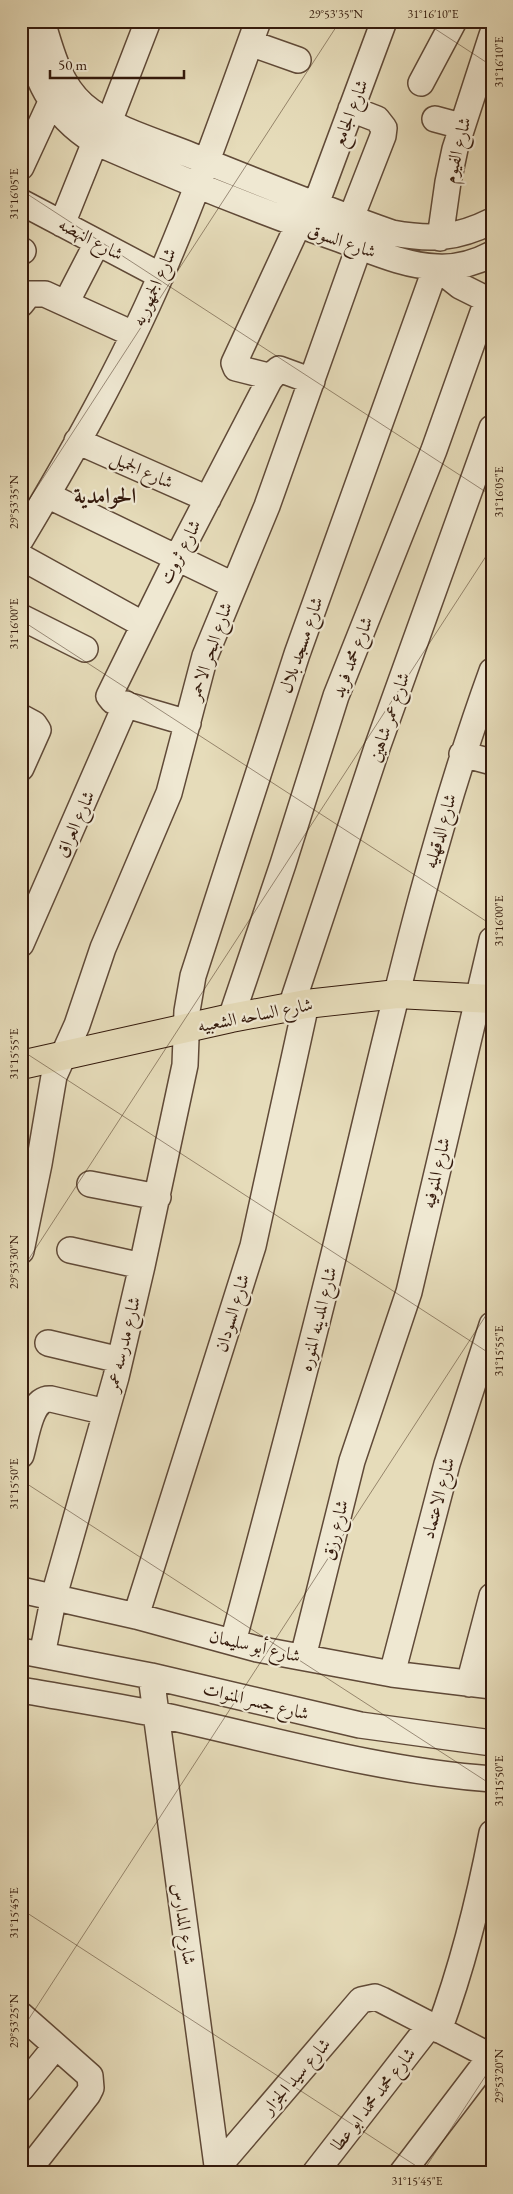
<svg xmlns="http://www.w3.org/2000/svg" width="513" height="2194" font-family="'EB Garamond',Amiri,serif">
<rect width="100%" height="100%" fill="#e6dcba"/>
<filter id="stains"><feTurbulence type="fractalNoise" baseFrequency=".004" numOctaves="4"/><feColorMatrix values="0 0 0 0 .2 0 0 0 0 .09 0 0 0 0 .02 0 0 0 .5 -.17"/></filter>
<radialGradient id="worn" r=".72"><stop offset=".6" stop-color="#630" stop-opacity="0"/><stop offset="1" stop-color="#630" stop-opacity=".3"/></radialGradient>
<g fill="none" stroke-linecap="round" stroke-linejoin="round">
<defs>
<path id="minor" d="M 42,21 C 51,51 59,84 83,105 C 109,128 158,142 190,155 C 257,182 324,209 392,233 C 431,240 456,239 492,221
M 21,25 C 37,77 47,112 95,142 C 175,177 256,210 339,239 C 370,250 404,266 437,267 C 456,268 475,263 492,254
M 250,43 L 298,60
M 421,83 L 454,21
M 435,119 L 461,126
M 109,122 L 148,21
M 21,167 L 51,102
M 21,202 L 161,276
M 316,204 L 384,21
M 351,218 L 383,136 L 384,128 L 377,119 L 351,109
M 62,224 L 95,142
M 440,238 L 448,182 L 455,149 L 492,35
M 21,250 L 23,251
M 66,303 L 97,243
M 21,304 L 29,294 L 45,294 L 133,334
M 272,377 L 236,368 L 234,363 L 298,225
M 77,441 L 208,499
M 47,495 L 233,585
M 21,539 C 72,454 122,366 161,275 C 197,192 227,106 258,21
M 21,557 L 144,625
M 21,617 L 85,649
M 21,717 L 34,724 L 38,730 L 21,768
M 188,723 L 113,701 L 109,696 L 177,558 L 272,375 L 279,369 L 312,381
M 462,754 L 492,762
M 21,944 L 126,704
M 291,1007 L 378,745 L 492,428
M 231,1018 L 283,864 L 336,696 L 434,450 L 487,301
M 90,1184 L 158,1197
M 70,1250 L 142,1266
M 21,1251 L 39,1164 L 54,1076 L 77,1025 L 103,948 L 169,793 L 205,656 L 267,506 L 359,247
M 48,1343 L 120,1360
M 21,1455 C 26,1439 30,1397 51,1399 L 106,1412
M 21,1590 L 136,1616 L 257,1649 L 392,1674 L 492,1686
M 136,1616 L 253,1246 L 306,1004
M 233,1642 C 271,1499 310,1356 344,1212 C 388,1030 428,847 492,671
M 21,1651 L 151,1676 L 360,1725 L 492,1743
M 42,1655 L 54,1596 L 116,1377 L 142,1266 L 185,1065 L 187,1011 L 193,976 L 297,654 L 436,267 L 460,286 L 492,302
M 303,1657 L 352,1461 L 409,1292 L 492,940
M 392,1674 L 447,1464 L 492,1325
M 151,1676 L 218,2173
M 469,1684 L 492,1596
M 21,1690 C 66,1698 111,1705 156,1714 C 267,1738 378,1771 492,1779
M 21,2015 L 90,2076 L 91,2088 L 88,2094 L 26,2173
M 439,2030 C 463,1965 479,1901 492,1833
M 21,2089 L 56,2046
M 217,2168 L 361,2000 L 375,1997 L 382,2000 L 492,2057
M 315,2173 L 430,2025
M 402,2173 L 491,2056"/>
<path id="major" d="M 21,1065 L 231,1018 L 306,1004 L 397,994 L 492,999"/>
</defs>
<use href="#minor" stroke="#604a38" stroke-width="28"/>
<use href="#major" stroke="#341a0c" stroke-width="30"/>
<use href="#minor" stroke="#efe8d2" stroke-width="25"/>
<use href="#major" stroke="#e6dcba" stroke-width="28"/>
</g>
<path fill="none" stroke="#341a0c" stroke-width="1" stroke-opacity="0.45" d="M 423,21 L 492,66M 21,190 L 492,496M 21,512 L 340,21M 21,620 L 492,925M 21,1050 L 492,1355M 21,1271 L 492,547M 21,1480 L 492,1785M 21,1909 L 427,2173M 21,2031 L 492,1306M 422,2173 L 492,2066"/>
<g text-anchor="middle" stroke-width="4.5" stroke-linejoin="round" paint-order="stroke">
<g font-size="18" fill="#341a0c" stroke="#efe8d2">
<text transform="translate(350 113) rotate(-69)" y="6">شارع الجامع</text>
<text transform="translate(457 150) rotate(-76)" y="6">شارع الفيوم</text>
<text transform="translate(91 239) rotate(28)" y="6">شارع النهضه</text>
<text transform="translate(342 241) rotate(19)" y="6">شارع السوق</text>
<text transform="translate(154 287) rotate(-66)" y="6">شارع الجمهوريه</text>
<text transform="translate(142 470) rotate(24)" y="6">شارع الجميل</text>
<text transform="translate(180 552) rotate(-63)" y="6">شارع ثروت</text>
<text transform="translate(301 645) rotate(-71)" y="6">شارع مسجد بلال</text>
<text transform="translate(210 651) rotate(-71)" y="6">شارع البحر الاحمر</text>
<text transform="translate(352 657) rotate(-69)" y="6">شارع محمد فريد</text>
<text transform="translate(389 717) rotate(-71)" y="6">شارع عمر شاهين</text>
<text transform="translate(75 824) rotate(-66)" y="6">شارع العراق</text>
<text transform="translate(440 831) rotate(-74)" y="6">شارع الدقهليه</text>
<text transform="translate(255 1015) rotate(-11)" y="6">شارع الساحه الشعبيه</text>
<text transform="translate(436 1173) rotate(-77)" y="6">شارع المنوفيه</text>
<text transform="translate(232 1313) rotate(-73)" y="6">شارع السودان</text>
<text transform="translate(318 1319) rotate(-76)" y="6">شارع المدينه المنوره</text>
<text transform="translate(123 1344) rotate(-76)" y="6">شارع مدرسه عمر</text>
<text transform="translate(438 1498) rotate(-75)" y="6">شارع الاعتماد</text>
<text transform="translate(335 1530) rotate(-76)" y="6">شارع رزق</text>
<text transform="translate(255 1646) rotate(13)" y="6">شارع أبو سليمان</text>
<text transform="translate(256 1701) rotate(14)" y="6">شارع جسر المنوات</text>
<text transform="translate(184 1924) rotate(82)" y="6">شارع المدارس</text>
<text transform="translate(296 2076) rotate(-49)" y="6">شارع سيد الجزار</text>
<text transform="translate(373 2099) rotate(-52)" y="6">شارع محمد محمد ابو عطا</text>
</g>
<g font-size="22" font-weight="bold" fill="#341a0c" stroke="#efe8d2">
<text x="105" y="503">الحوامدية</text>
</g>
</g>
<rect width="513" height="2194" fill="none" stroke="#e6dcba" stroke-width="55"/>
<path d="M50 70v8h134v-8" fill="none" stroke="#341a0c" stroke-width="2.5"/>
<text x="58" y="70" font-size="15" fill="#341a0c" stroke="#efe8d2" stroke-width="4" paint-order="stroke">50 m</text>
<rect x="28" y="28" width="458" height="2138" fill="none" stroke="#341a0c" stroke-width="2"/>
<g font-size="12" text-anchor="middle" fill="#341a0c">
<text x="336" y="18">29°53'35"N</text>
<text x="433" y="18">31°16'10"E</text>
<text transform="translate(499 62) rotate(-90)" y="4">31°16'10"E</text>
<text transform="translate(14 194) rotate(-90)" y="4">31°16'05"E</text>
<text transform="translate(499 492) rotate(-90)" y="4">31°16'05"E</text>
<text transform="translate(14 502) rotate(-90)" y="4">29°53'35"N</text>
<text transform="translate(14 624) rotate(-90)" y="4">31°16'00"E</text>
<text transform="translate(499 921) rotate(-90)" y="4">31°16'00"E</text>
<text transform="translate(14 1054) rotate(-90)" y="4">31°15'55"E</text>
<text transform="translate(14 1262) rotate(-90)" y="4">29°53'30"N</text>
<text transform="translate(499 1351) rotate(-90)" y="4">31°15'55"E</text>
<text transform="translate(14 1484) rotate(-90)" y="4">31°15'50"E</text>
<text transform="translate(499 1781) rotate(-90)" y="4">31°15'50"E</text>
<text transform="translate(14 1913) rotate(-90)" y="4">31°15'45"E</text>
<text transform="translate(14 2021) rotate(-90)" y="4">29°53'25"N</text>
<text transform="translate(499 2076) rotate(-90)" y="4">29°53'20"N</text>
<text x="417" y="2185">31°15'45"E</text>
</g>
<rect width="100%" height="100%" filter="url(#stains)"/>
<rect width="100%" height="100%" fill="url(#worn)"/>
</svg>
